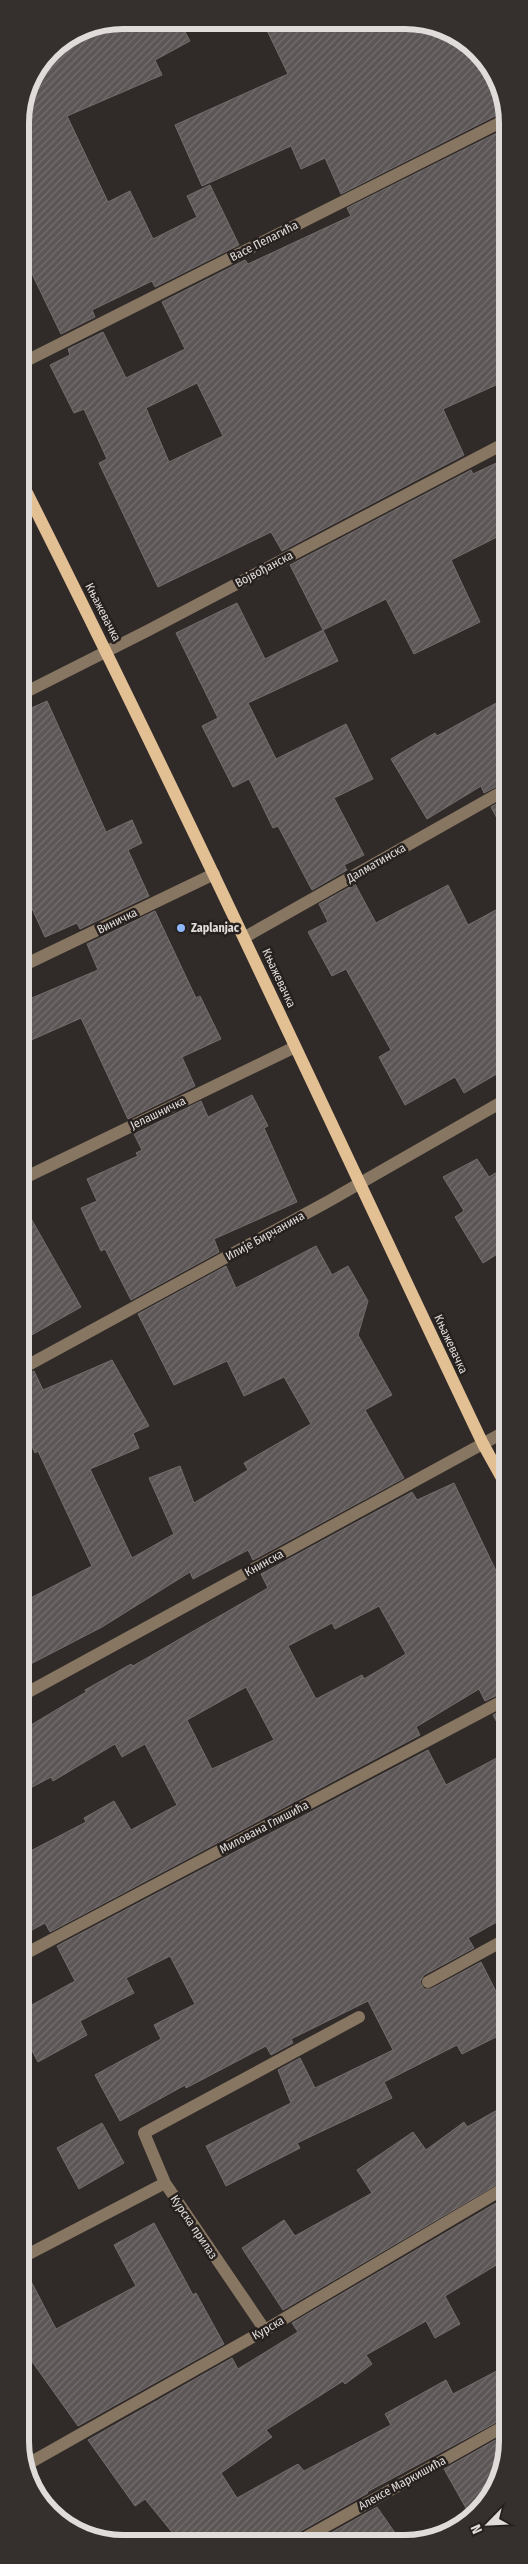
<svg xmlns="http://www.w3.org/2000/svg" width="528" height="2564" font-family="'Fira Sans Condensed',sans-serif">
<defs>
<pattern id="building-hatch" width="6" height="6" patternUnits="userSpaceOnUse" patternTransform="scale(1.25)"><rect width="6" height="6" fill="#5d5656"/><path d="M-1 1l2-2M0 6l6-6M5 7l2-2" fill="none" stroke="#746e6e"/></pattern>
</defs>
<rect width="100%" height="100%" fill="#302a28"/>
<path fill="url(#building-hatch)" stroke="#746d6d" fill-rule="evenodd" d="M 123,20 L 179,21 L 190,41 L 155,60 L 162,75 L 67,116 L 108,202 L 130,191 L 153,239 L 197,217 L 187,196 L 210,185 L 239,245 L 155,287 L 152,281 L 92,310 L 95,317 L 61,334 L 21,251 L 20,116 L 30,78 L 46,55 L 106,29 L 104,24 Z
M 263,22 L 431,23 L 472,49 L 501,113 L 341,194 L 325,158 L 301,169 L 291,146 L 202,186 L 175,125 L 288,74 Z
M 507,128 L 507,380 L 443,409 L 464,455 L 282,551 L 271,532 L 158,587 L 99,463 L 107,459 L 84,409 L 74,413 L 50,365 L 70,355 L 68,349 L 103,332 L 126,378 L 185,349 L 162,302 L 245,260 L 248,264 L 351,216 L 347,208 ZM 197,383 L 223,436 L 169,462 L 146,408 Z
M 507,458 L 507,532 L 451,560 L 480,622 L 414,654 L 386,599 L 323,630 L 290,565 L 471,470 L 473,474 Z
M 237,603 L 265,659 L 323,630 L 338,661 L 248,703 L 276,759 L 346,724 L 373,779 L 334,798 L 364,855 L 344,865 L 347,870 L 312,890 L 278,826 L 273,828 L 249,779 L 233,787 L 202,726 L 218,718 L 176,633 Z
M 507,697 L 507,781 L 484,793 L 481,786 L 427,819 L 391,759 L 435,733 L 437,736 Z
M 47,701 L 106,832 L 132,820 L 142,843 L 128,850 L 149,896 L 80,929 L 77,923 L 45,937 L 20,882 L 20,713 Z
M 507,798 L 507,837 L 491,807 Z
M 355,884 L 376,923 L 448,885 L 468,925 L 507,904 L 507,1068 L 464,1093 L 455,1077 L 405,1105 L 379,1057 L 391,1050 L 346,969 L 332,976 L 308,932 L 328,922 L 319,904 Z
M 155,911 L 196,998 L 200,996 L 221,1039 L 182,1057 L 195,1086 L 128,1119 L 81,1018 L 20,1045 L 20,1003 L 98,970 L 87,944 Z
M 252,1095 L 268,1126 L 264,1128 L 297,1202 L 214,1239 L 219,1252 L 131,1300 L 105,1249 L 101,1251 L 81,1208 L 97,1201 L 87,1179 L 138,1156 L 136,1153 L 142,1150 L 134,1134 L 201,1101 L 208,1117 Z
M 477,1159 L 489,1177 L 507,1166 L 507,1248 L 483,1263 L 455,1217 L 464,1211 L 443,1177 Z
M 20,1199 L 81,1307 L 21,1341 L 21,1279 Z
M 316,1246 L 332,1275 L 348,1266 L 368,1301 L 358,1335 L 392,1395 L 365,1410 L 404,1478 L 253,1560 L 248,1550 L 193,1579 L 190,1572 L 102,1627 L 21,1669 L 21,1603 L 92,1566 L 38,1451 L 35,1453 L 21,1422 L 21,1377 L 34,1371 L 43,1390 L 112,1360 L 149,1426 L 133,1433 L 139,1448 L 90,1469 L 132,1558 L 174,1534 L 149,1478 L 180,1466 L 194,1503 L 248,1470 L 244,1463 L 311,1424 L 284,1377 L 244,1396 L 227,1361 L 174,1385 L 138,1314 L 226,1266 L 236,1288 Z
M 454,1483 L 508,1596 L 508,1690 L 485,1701 L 479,1689 L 416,1727 L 420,1735 L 50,1932 L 45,1923 L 21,1936 L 21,1856 L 86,1822 L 84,1818 L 114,1801 L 131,1830 L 177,1805 L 145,1744 L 122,1757 L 115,1744 L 53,1781 L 51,1777 L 21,1793 L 21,1731 L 86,1692 L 85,1690 L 131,1664 L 133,1666 L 268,1588 L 261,1574 L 412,1492 L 417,1500 ZM 379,1606 L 406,1654 L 364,1679 L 362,1675 L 316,1699 L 288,1646 L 332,1623 L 335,1629 ZM 246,1687 L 274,1740 L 212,1769 L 187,1720 Z
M 508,1707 L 508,1743 L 493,1715 Z
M 428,1750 L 446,1785 L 508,1752 L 508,1916 L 468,1938 L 474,1948 L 424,1975 L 420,1982 L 424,1989 L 431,1989 L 481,1962 L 508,2015 L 508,2031 L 462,2054 L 457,2045 L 384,2082 L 392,2098 L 297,2143 L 300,2148 L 226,2186 L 206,2146 L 291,2103 L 278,2070 L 300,2058 L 315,2088 L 393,2050 L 368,2001 L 291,2039 L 293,2043 L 271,2055 L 266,2046 L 186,2088 L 185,2085 L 120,2121 L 95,2075 L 161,2039 L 154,2025 L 195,2004 L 170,1956 L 126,1978 L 134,1993 L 80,2021 L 87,2035 L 38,2062 L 21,2029 L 21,2011 L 75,1981 L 57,1946 Z
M 508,2104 L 508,2178 L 283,2310 L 242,2248 L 284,2220 L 295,2236 L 372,2193 L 357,2170 L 413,2132 L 426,2150 L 464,2122 L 467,2127 Z
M 102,2123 L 124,2163 L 79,2189 L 57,2148 Z
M 508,2196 L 508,2258 L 445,2296 L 460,2324 L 435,2338 L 426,2321 L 366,2355 L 372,2364 L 345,2384 L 343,2381 L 266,2430 L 272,2437 L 221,2473 L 237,2498 L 298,2464 L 304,2471 L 391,2425 L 385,2414 L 446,2380 L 453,2394 L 508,2365 L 508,2416 L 367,2492 L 368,2493 L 292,2536 L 288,2543 L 180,2542 L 145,2499 L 135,2506 L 88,2440 L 232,2358 L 238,2369 L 298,2332 L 292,2323 Z
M 154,2223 L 193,2295 L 196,2293 L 224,2344 L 78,2426 L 21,2346 L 21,2266 L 23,2266 L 56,2329 L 136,2286 L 114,2245 Z
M 508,2433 L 508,2448 L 500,2481 L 478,2514 L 471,2517 L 444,2469 Z
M 377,2507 L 402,2543 L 313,2543 Z"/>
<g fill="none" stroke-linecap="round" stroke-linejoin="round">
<path stroke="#877661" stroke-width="12" d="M 20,364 L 507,119
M 20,695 L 147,631 L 507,442
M 245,937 L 507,789
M 20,967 L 214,874
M 20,1180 L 295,1047
M 21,1369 L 329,1201 L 507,1099
M 21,1696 L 508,1430
M 21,1956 L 508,1698
M 428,1982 L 508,1938
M 165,2183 L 144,2133 L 359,2017
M 21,2258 L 165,2183 L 265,2330
M 26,2465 L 265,2330 L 508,2186
M 296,2543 L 508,2424"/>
<path stroke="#e3c094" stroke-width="12" d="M 20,479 C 181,798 330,1122 483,1444 L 508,1489"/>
</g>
<circle fill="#8db9fc" stroke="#26201e" stroke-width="2" cx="181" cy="928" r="5"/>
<g text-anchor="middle" stroke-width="5" stroke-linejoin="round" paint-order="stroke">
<g font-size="12" fill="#e0dcda" stroke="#26201e">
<text transform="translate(264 241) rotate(-27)" y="4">Васе Пелагића</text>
<text transform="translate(264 569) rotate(-28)" y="4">Војвођанска</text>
<text transform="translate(103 612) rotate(63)" y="4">Књажевачка</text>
<text transform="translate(376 863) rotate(-30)" y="4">Далматинска</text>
<text transform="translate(117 921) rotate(-26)" y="4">Виничка</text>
<text transform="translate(279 978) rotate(65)" y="4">Књажевачка</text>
<text transform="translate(158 1113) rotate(-26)" y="4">Јелашничка</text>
<text transform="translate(265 1236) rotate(-29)" y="4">Илије Бирчанина</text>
<text transform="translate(451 1344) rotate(65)" y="4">Књажевачка</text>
<text transform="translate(264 1563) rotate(-29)" y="4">Книнска</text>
<text transform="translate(264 1827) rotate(-28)" y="4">Милована Глишића</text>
<text transform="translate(194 2227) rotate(56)" y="4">Курска прилаз</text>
<text transform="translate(268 2328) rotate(-30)" y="4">Курска</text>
<text transform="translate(402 2483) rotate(-29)" y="4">Алексе Маркишића</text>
</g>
<g font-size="12" font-weight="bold" fill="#e0dcda" stroke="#26201e" text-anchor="start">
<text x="191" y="932">Zaplanjac</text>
</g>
</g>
<path d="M0 0H528V2564H0ZM123 29H405A94 94 0 0 1 499 123V2441A94 94 0 0 1 405 2535H123A94 94 0 0 1 29 2441V123A94 94 0 0 1 123 29Z" fill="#352f2d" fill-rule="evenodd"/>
<path fill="none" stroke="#e0dcda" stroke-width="6" d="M123 29H405A94 94 0 0 1 499 123V2441A94 94 0 0 1 405 2535H123A94 94 0 0 1 29 2441V123A94 94 0 0 1 123 29Z"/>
<g transform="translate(488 2524) rotate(246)" stroke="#26201e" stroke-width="4" paint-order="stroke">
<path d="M0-4L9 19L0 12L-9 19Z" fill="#e0dcda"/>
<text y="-8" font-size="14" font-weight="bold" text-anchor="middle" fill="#e0dcda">N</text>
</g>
</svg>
